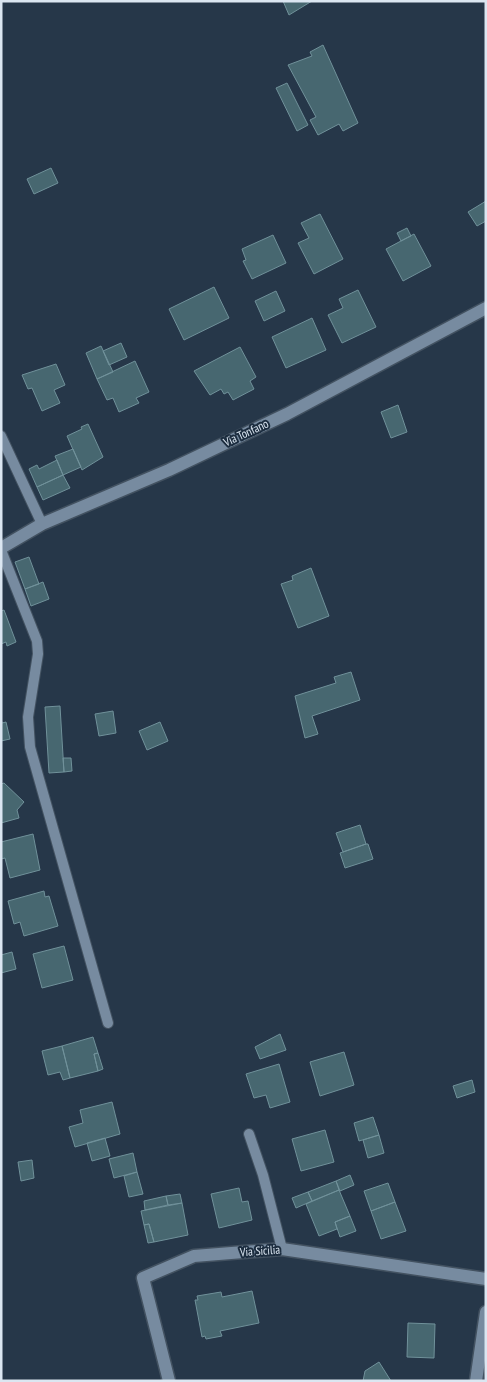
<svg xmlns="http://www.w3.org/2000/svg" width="487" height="1382" font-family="'PT Sans Narrow',sans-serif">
<rect width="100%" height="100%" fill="#263749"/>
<path fill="#476770" stroke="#70919a" d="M 283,1 L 312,1 L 289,15 Z
M 323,45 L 358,123 L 343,131 L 339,124 L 318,135 L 310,120 L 316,117 L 288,65 L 312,56 L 310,52 Z
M 287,83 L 308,125 L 297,131 L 276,88 Z
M 51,168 L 58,183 L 34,194 L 27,179 Z
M 486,201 L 486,221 L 477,226 L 468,212 Z
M 320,214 L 343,259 L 314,274 L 298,243 L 309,238 L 301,223 Z
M 407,228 L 411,236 L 401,241 L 397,233 Z
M 414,234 L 431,266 L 403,281 L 386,249 Z
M 273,235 L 286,263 L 252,279 L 243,261 L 246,260 L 242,249 Z
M 214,287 L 229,318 L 184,340 L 169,309 Z
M 358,290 L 376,327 L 342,343 L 328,315 L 343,308 L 339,299 Z
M 276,291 L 285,311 L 264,321 L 255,301 Z
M 312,318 L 326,350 L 286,368 L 272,337 Z
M 121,343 L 127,357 L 109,365 L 103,351 Z
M 101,346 L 113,372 L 97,379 L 86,353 Z
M 240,347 L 256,377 L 250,381 L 254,389 L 233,400 L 228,392 L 224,394 L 221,389 L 210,395 L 194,371 Z
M 135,361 L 149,392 L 136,398 L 139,403 L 119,412 L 113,398 L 107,400 L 97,379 Z
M 56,364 L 65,385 L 54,390 L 60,403 L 42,411 L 32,388 L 28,389 L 22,375 Z
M 398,405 L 407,432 L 391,438 L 381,412 Z
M 88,424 L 103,457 L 82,470 L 67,436 L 82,429 L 81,427 Z
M 73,449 L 81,467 L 63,475 L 55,456 Z
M 57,460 L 63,475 L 37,487 L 29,469 L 37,465 L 39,469 Z
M 63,475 L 70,488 L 43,500 L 37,487 Z
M 29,557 L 39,584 L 25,589 L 15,562 Z
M 311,568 L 329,616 L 298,628 L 281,584 L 293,580 L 292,576 Z
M 43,582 L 49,599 L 31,606 L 25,589 Z
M 4,610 L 16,642 L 7,646 L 6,642 L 1,644 L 1,611 Z
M 351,672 L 360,700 L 312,716 L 318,734 L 305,738 L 295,696 L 336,683 L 334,677 Z
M 60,706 L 64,772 L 49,773 L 45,707 Z
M 113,711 L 116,733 L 99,736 L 95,714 Z
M 1,718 L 2,723 L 6,722 L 10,739 L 1,741 Z
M 160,722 L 168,741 L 147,750 L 139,731 Z
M 63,758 L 71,758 L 72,771 L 64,772 Z
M 4,783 L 24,802 L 17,810 L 19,818 L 1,823 L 1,784 Z
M 360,825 L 366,844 L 343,852 L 336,833 Z
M 33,834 L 40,870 L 10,878 L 5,858 L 1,859 L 1,842 Z
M 366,844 L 368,844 L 373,859 L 345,868 L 340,853 Z
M 44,891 L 45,897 L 49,896 L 58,926 L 24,936 L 20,922 L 14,924 L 8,901 Z
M 64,946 L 73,980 L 42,988 L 33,954 Z
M 12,952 L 16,969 L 1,973 L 1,955 Z
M 280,1034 L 286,1050 L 260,1059 L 255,1047 Z
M 93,1037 L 98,1053 L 94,1054 L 98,1071 L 70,1078 L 62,1046 Z
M 62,1046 L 70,1078 L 63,1080 L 60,1072 L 48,1075 L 42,1051 Z
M 344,1052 L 354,1085 L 320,1096 L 310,1062 Z
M 98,1053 L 103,1069 L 98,1071 L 94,1054 Z
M 279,1064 L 290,1102 L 270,1108 L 266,1095 L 254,1098 L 246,1074 Z
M 472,1080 L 475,1092 L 457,1098 L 453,1086 Z
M 112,1102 L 120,1134 L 75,1147 L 69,1127 L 83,1123 L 80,1110 Z
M 373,1117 L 379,1135 L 359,1141 L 354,1123 Z
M 325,1130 L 334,1162 L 301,1171 L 292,1139 Z
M 379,1135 L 384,1153 L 368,1158 L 363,1140 Z
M 105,1138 L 110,1156 L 92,1161 L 87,1143 Z
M 133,1153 L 137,1172 L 114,1178 L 109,1159 Z
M 32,1160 L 34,1178 L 21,1181 L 18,1162 Z
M 137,1172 L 143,1194 L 129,1197 L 124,1176 Z
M 350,1175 L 354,1185 L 340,1191 L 336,1181 Z
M 336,1181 L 339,1190 L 312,1201 L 308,1192 Z
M 388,1183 L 395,1202 L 371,1211 L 364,1191 Z
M 239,1188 L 242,1202 L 248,1201 L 252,1220 L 219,1228 L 211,1194 Z
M 339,1190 L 350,1216 L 335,1222 L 337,1229 L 319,1236 L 306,1204 Z
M 308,1192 L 312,1201 L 296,1208 L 292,1198 Z
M 180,1194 L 182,1203 L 168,1205 L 166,1196 Z
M 166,1196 L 168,1205 L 145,1210 L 144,1201 Z
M 395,1202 L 406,1231 L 381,1239 L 371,1211 Z
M 182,1203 L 188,1235 L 154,1242 L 149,1224 L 144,1225 L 141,1211 Z
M 350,1216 L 356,1231 L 340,1237 L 335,1222 Z
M 149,1224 L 154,1242 L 148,1243 L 144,1225 Z
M 252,1291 L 259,1323 L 220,1331 L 222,1336 L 206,1339 L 205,1336 L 202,1337 L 195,1300 L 198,1300 L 197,1296 L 221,1292 L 222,1297 Z
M 408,1323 L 435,1324 L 434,1358 L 407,1357 Z
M 379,1362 L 391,1381 L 363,1381 L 365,1371 Z"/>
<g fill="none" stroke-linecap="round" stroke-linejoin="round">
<defs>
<path id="service" d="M 1,436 L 42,524
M 1,550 L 37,641 L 38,654 L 28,717 L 30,747 L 108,1023
M 249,1134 L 263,1175 L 282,1249"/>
<path id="minor" d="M 1,548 L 42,524 L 169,470 L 287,414 L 486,308
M 169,1381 L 143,1278 L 194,1256 L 282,1249 L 486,1279
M 476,1381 L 486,1312"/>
</defs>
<use href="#service" stroke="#435261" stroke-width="12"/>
<use href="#minor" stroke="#435261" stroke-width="15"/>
<use href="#service" stroke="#778ba0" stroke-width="10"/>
<use href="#minor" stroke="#778ba0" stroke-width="12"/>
</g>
<g text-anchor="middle" stroke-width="4" stroke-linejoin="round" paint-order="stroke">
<g font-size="12" fill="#dbe6f1" stroke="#1c2d3f">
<text transform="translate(246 433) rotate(-25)" y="4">Via Tonfano</text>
<text transform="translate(260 1251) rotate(-4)" y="4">Via Sicilia</text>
</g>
</g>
<rect width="487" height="1382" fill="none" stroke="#dbe6f1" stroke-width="5"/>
</svg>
